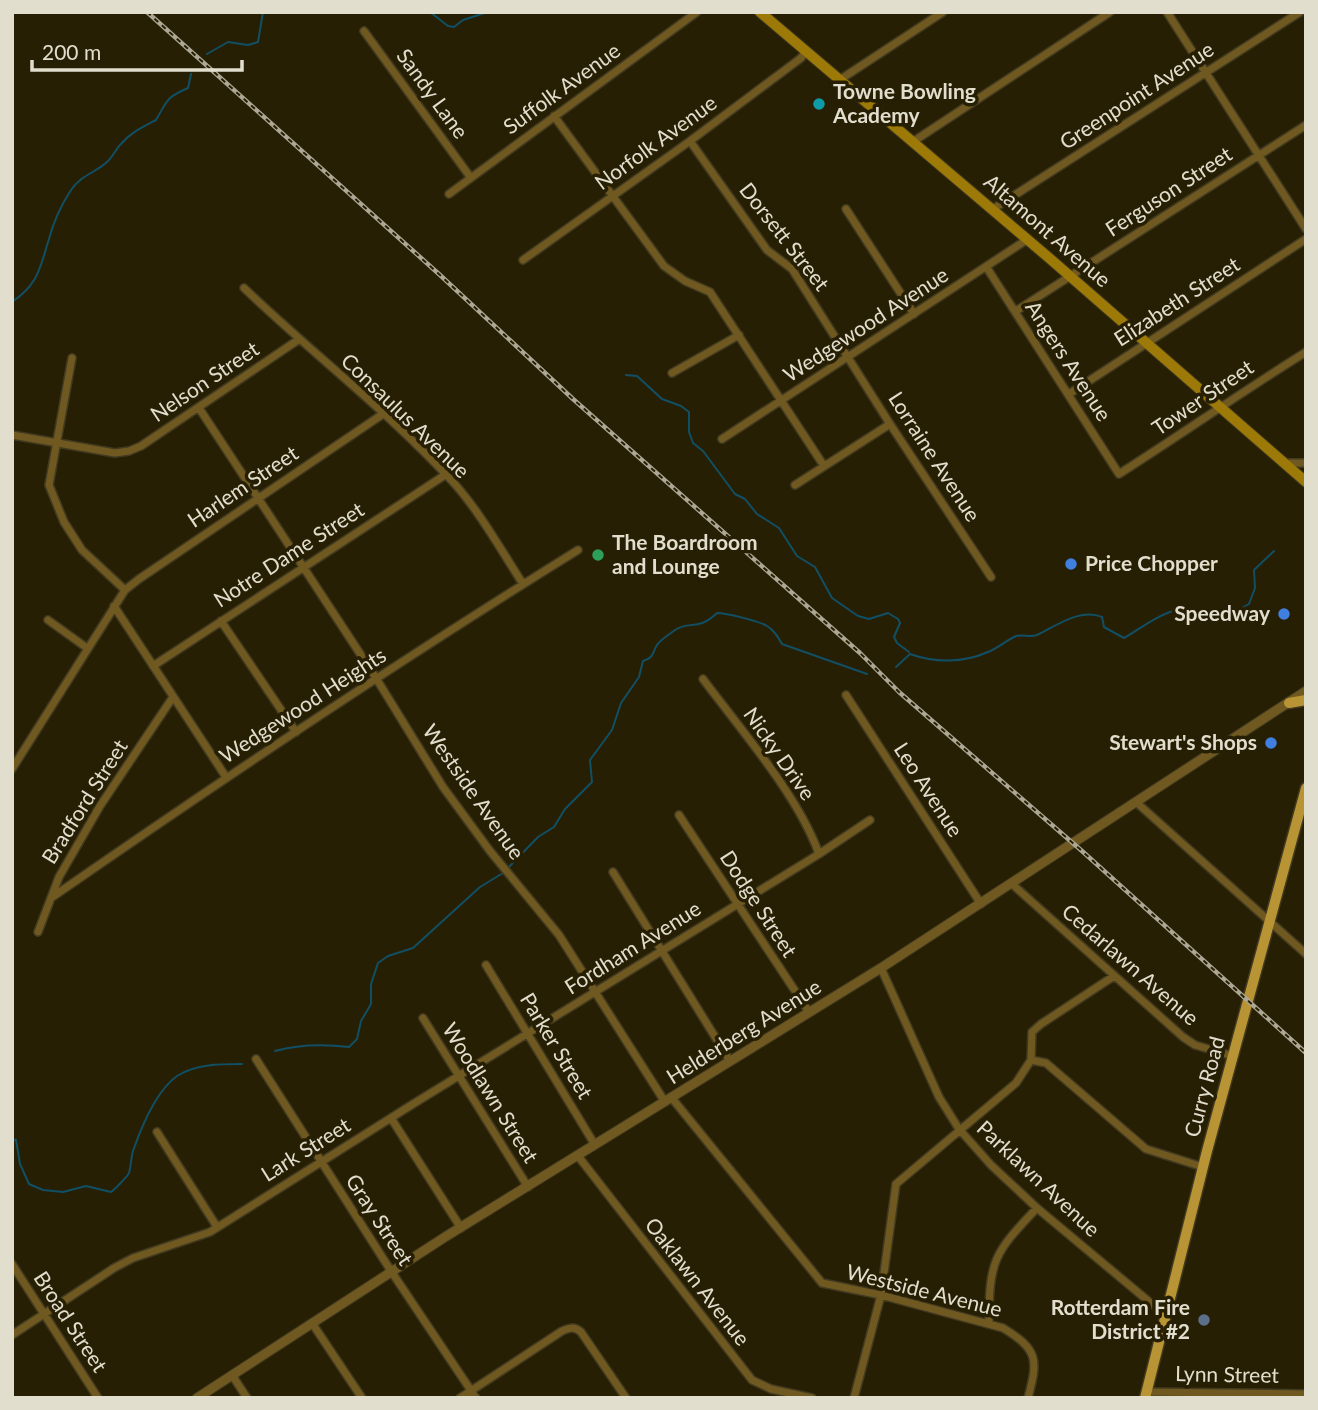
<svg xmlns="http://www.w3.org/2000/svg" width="1318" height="1410" font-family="Lato,sans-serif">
<rect width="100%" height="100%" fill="#271f04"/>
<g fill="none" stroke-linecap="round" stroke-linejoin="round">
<path stroke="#114f64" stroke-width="2" d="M 430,12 L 448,26 L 454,27 L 463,20 L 488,12
M 207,54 L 228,42 L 248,45 L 258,42 L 263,12
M 12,302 C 39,284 40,267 49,239 C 53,223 62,204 71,190 C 82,174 96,173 108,161 C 113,156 116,149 121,144 C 131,132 143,127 156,120 C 168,100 165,98 188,88 L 191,74
M 626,375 L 637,376 L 662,399 L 681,406 L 689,412 L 689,432 L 693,443 L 703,451 L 735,494 L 745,499 L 757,514 L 779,528 L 797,556 L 815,567 L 832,598 L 858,616 L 869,619 L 888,613 L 898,619 L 900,623 L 894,637 L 897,643 L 909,652
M 896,667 L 910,654 C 935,663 963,663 988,652 C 998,648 1007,640 1016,636 C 1023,634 1030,638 1037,635 C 1056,626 1080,608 1102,617 L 1104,627 L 1124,638 C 1137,631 1160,613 1174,611 C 1185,609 1221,610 1231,614 L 1249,604 L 1255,588 L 1254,570 L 1274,551
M 507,869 L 538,837 L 554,827 L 565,809 L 592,782 L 590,760 L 612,730 L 621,703 L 639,677 L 643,661 C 654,658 652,653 657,645 C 660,640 670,634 675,630 C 690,620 697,632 717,613 C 726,613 759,621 767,626 C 774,630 778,637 782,644 L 867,674
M 275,1051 C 300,1044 324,1044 349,1047 L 357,1039 L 361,1021 L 371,1004 L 371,984 L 378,963 L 388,956 L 413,948 L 480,887 L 503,873
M 12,1139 L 16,1140 L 20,1164 L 29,1184 L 43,1190 L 63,1192 L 86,1186 L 111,1192 C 113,1191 128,1176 129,1173 C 131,1166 131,1158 133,1151 C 141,1128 156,1091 177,1076 C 195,1064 221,1064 242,1064"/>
<defs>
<path id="minor" d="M 1167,12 L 1306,229
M 364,31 L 471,178
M 841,79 L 943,12
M 554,116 L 664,266 L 685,281 L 710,292 L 824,466
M 690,141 L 767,250 L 792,269 L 890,424 L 991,577
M 914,141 L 1110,12
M 449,194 L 697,12
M 846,209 L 914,314
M 993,209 L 1300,12
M 523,260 L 690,141 L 801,58 L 806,51
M 987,268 L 1119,474 C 1182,434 1243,391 1306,352
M 244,288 C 313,354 389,412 453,482 C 480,512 501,550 523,584
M 1016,311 L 1306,125
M 72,358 L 49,485 L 64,522 L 82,550 L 125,590
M 672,373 L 739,335
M 1069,394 L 1306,239
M 199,408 L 376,678 L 443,787 L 490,851 L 559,935 L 665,1102
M 12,435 L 115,453 L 129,451 L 141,446 L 298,340
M 722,439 L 1028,239
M 1283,463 L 1306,463
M 795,485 L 890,424
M 114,606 L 226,777
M 48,620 L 87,648
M 221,621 L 296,732
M 153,666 L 445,475
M 703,679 C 741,730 798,795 819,854
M 846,695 L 981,904
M 12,769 L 125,590 L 139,579 L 383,414
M 1136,802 L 1306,954
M 679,815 L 809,1012
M 613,872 L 730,1061
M 1012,884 L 1183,1037 L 1195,1045 L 1233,1056
M 51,898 C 224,778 399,661 578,550
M 38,932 L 59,877 L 100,806 L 173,697
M 486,965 L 595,1145
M 881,968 L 939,1097 L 959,1129 L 991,1165 L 1037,1208 L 1165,1315
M 423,1018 L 528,1187
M 256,1059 L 391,1271 L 476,1398
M 1031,1060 L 1046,1063 L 1146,1149 L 1203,1167
M 671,1097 L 822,1283 L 881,1295 L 1003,1328 C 1039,1350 1038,1360 1028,1398
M 391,1118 L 461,1228
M 157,1132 L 217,1227
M 578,1156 L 752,1380 L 771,1389 L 812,1398
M 12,1264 L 98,1398
M 312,1323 L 362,1398
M 989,1324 C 989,1260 994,1253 1037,1208
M 12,1335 L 114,1268 L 133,1258 L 210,1232 L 413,1104 L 819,854 L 870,820
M 232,1375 L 247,1398
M 1147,1392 L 1306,1394
M 460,1398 L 562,1331 C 569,1328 574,1326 581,1332 L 626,1398
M 854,1398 L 881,1295 L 896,1184 L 1016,1083 L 1031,1060 L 1032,1032 L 1041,1024 L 1114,976"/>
<path id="tertiary" d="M 197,1398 L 445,1237 L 881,968 L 1306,691"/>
<path id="secondary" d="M 760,12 L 1048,257 L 1306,482"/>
<path id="primary" d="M 1289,703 L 1306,700
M 1145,1398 L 1207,1151 L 1306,788"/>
</defs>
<use href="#minor" stroke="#413a20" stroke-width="10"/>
<use href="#tertiary" stroke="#413a20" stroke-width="11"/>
<use href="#secondary" stroke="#413a20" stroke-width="12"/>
<use href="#primary" stroke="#413a20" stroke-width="13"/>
<use href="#minor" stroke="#6f5921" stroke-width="7"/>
<use href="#tertiary" stroke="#6f5921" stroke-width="9"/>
<use href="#secondary" stroke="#9d7908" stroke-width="10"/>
<use href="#primary" stroke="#b99434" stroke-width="10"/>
<defs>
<path id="rail" d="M 147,12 L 440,275 L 573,399 L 860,653 L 899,692 L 1082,851 L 1306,1053"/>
</defs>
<use href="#rail" stroke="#aca794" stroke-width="4.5"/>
<use href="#rail" stroke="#271f04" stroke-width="2" stroke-dasharray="5" stroke-linecap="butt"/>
</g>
<circle fill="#0f9aa8" stroke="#271f04" stroke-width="2.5" cx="819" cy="104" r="7"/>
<circle fill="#2e9e5b" stroke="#271f04" stroke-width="2.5" cx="598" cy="555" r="7"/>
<g fill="#3f7fe0" stroke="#271f04" stroke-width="2.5">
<circle cx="1071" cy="564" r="7"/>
<circle cx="1284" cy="614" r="7"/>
<circle cx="1271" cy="743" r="7"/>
</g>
<circle fill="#5c6f8a" stroke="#271f04" stroke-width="2.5" cx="1204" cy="1320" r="7"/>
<g text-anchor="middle" stroke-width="7" stroke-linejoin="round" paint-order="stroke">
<g font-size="21" fill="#e2dece" stroke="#271f04">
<text transform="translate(562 89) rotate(-36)" y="7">Suffolk Avenue</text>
<text transform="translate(432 94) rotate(54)" y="7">Sandy Lane</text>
<text transform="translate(1137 96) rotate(-33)" y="7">Greenpoint Avenue</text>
<text transform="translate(656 143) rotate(-36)" y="7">Norfolk Avenue</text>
<text transform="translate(1169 192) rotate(-33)" y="7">Ferguson Street</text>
<text transform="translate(1047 231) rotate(41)" y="7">Altamont Avenue</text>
<text transform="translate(784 237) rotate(52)" y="7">Dorsett Street</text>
<text transform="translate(1177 302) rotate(-33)" y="7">Elizabeth Street</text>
<text transform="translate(866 325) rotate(-33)" y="7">Wedgewood Avenue</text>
<text transform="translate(1068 361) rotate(57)" y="7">Angers Avenue</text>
<text transform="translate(205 382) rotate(-34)" y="7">Nelson Street</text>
<text transform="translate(1203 398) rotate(-34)" y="7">Tower Street</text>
<text transform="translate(405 416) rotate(44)" y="7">Consaulus Avenue</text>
<text transform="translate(934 457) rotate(57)" y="7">Lorraine Avenue</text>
<text transform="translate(243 487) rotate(-34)" y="7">Harlem Street</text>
<text transform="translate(289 555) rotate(-33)" y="7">Notre Dame Street</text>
<text transform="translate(303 706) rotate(-33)" y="7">Wedgewood Heights</text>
<text transform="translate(779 754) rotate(55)" y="7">Nicky Drive</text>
<text transform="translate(928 790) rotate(57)" y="7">Leo Avenue</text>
<text transform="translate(473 792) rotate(55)" y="7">Westside Avenue</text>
<text transform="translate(85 802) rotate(-58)" y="7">Bradford Street</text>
<text transform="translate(758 904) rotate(57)" y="7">Dodge Street</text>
<text transform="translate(633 948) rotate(-32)" y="7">Fordham Avenue</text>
<text transform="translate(1130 965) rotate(41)" y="7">Cedarlawn Avenue</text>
<text transform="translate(744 1032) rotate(-32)" y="7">Helderberg Avenue</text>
<text transform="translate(556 1046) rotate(59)" y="7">Parker Street</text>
<text transform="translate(1205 1087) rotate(-75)" y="7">Curry Road</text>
<text transform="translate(490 1093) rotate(58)" y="7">Woodlawn Street</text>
<text transform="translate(306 1150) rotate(-32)" y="7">Lark Street</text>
<text transform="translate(1038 1179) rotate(43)" y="7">Parklawn Avenue</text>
<text transform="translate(379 1220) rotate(57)" y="7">Gray Street</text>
<text transform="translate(697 1282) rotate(52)" y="7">Oaklawn Avenue</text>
<text transform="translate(924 1291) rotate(14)" y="7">Westside Avenue</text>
<text transform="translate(70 1322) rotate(57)" y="7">Broad Street</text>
<text transform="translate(1227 1375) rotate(1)" y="7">Lynn Street</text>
</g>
<g font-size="21" font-weight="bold" fill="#e2dece" stroke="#271f04" text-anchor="start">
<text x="833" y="99">Towne Bowling<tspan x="833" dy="24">Academy</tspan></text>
<text x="612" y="550">The Boardroom<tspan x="612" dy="24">and Lounge</tspan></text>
<text x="1085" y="571">Price Chopper</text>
<text x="1270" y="621" text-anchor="end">Speedway</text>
<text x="1257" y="750" text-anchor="end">Stewart's Shops</text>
<text x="1190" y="1315" text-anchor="end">Rotterdam Fire<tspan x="1190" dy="24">District #2</tspan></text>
</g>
</g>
<rect width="1318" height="1410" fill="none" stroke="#e2dece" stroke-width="28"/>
<path d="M32 60v10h210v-10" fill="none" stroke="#e2dece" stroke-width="3.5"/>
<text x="42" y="60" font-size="21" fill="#e2dece" stroke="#271f04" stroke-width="5" paint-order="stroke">200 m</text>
</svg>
